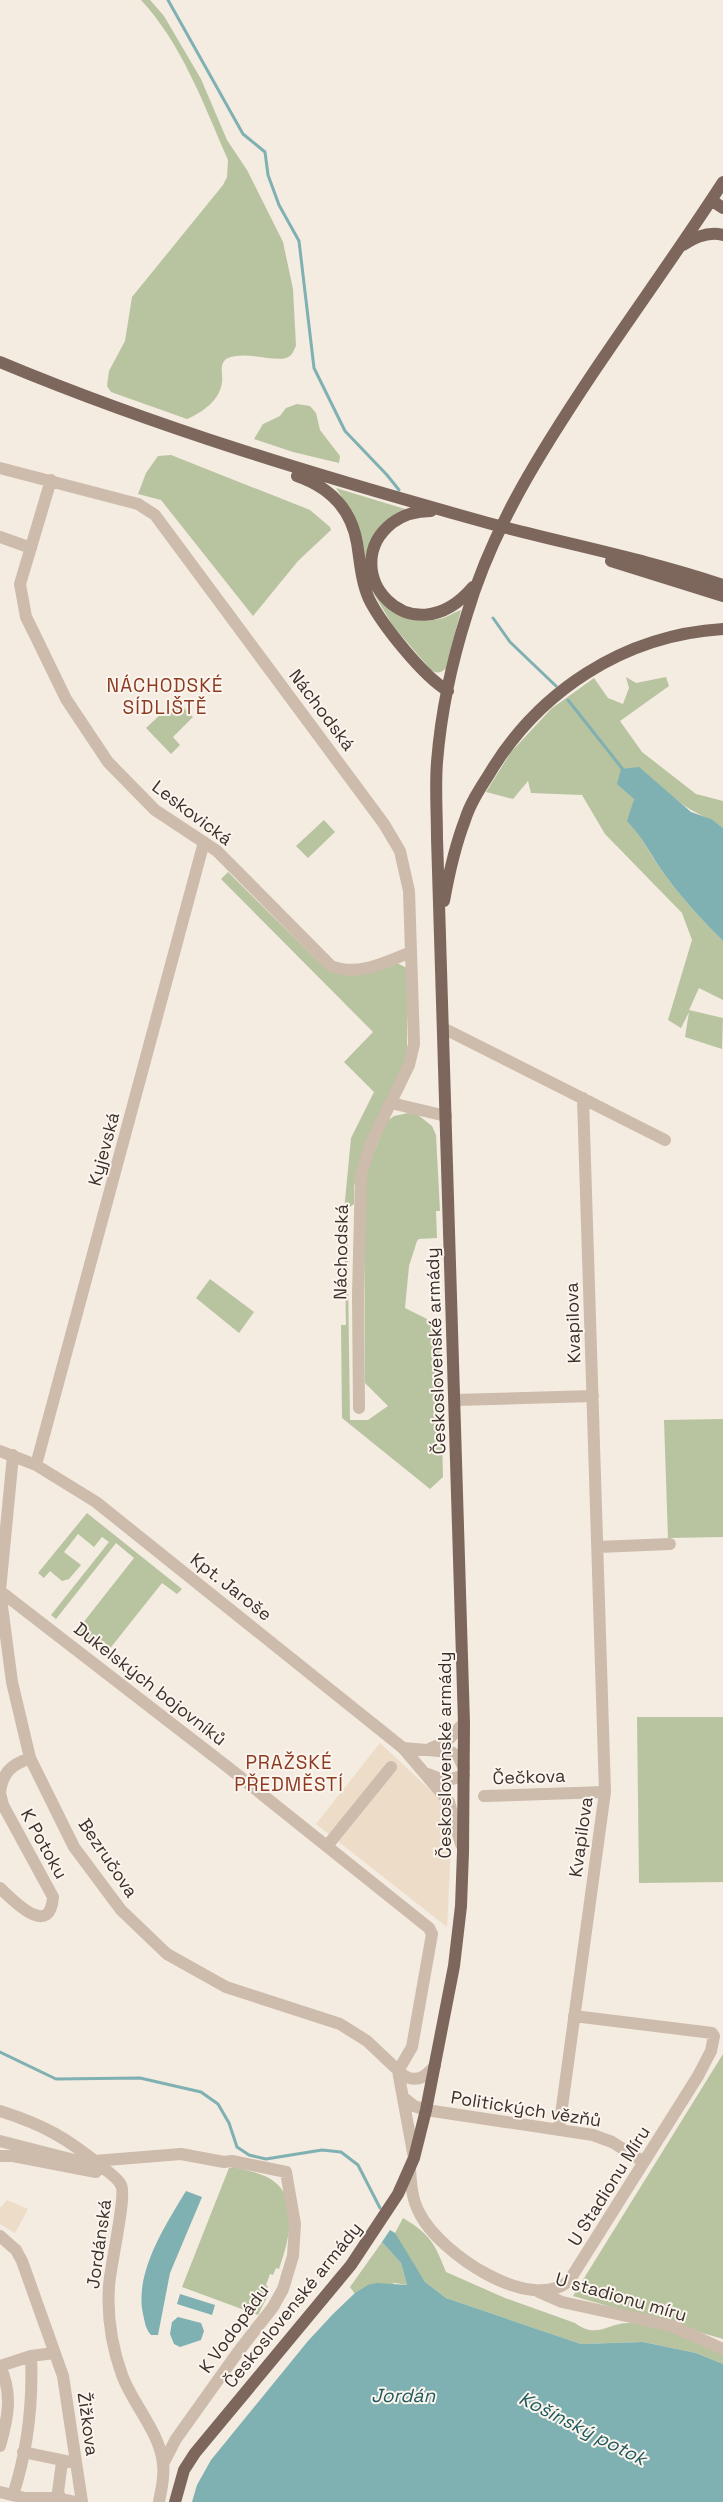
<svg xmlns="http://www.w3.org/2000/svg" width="723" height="2502" font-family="'Space Grotesk',sans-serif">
<rect width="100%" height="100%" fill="#f4ebe1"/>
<path fill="#b8c4a0" d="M 141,0 L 150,0 L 164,16 L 201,79 L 227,140 L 247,170 L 283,242 L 293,289 L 296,346 C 294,349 293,354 290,356 C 279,365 246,349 226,359 C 219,365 223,373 222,382 C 220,400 203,412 187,419 L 111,392 L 107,386 L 109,371 L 125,341 L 132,297 L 223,185 L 227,177 L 228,160 C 204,105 182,44 141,0 Z
M 297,404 L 310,406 L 316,413 L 320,430 L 340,456 L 339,463 L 293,452 L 254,439 L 263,424 L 280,416 L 286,408 Z
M 171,455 L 310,510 L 330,527 L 331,530 L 298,561 L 253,616 L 161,500 L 138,494 L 146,473 L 158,456 Z
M 336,488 L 405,509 C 380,519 366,539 366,567 L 344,500 Z
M 371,589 C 388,615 412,626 443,618 C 449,616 455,612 461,610 L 446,668 C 442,673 436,674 431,670 L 393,626 Z
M 626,677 L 636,683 L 666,677 L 669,686 L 620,721 L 642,752 L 696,794 L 723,801 L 723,828 C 706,815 693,814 676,799 L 634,799 L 628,821 C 640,835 648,850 658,865 C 676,892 700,918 723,941 L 723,1000 L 699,988 L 689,1010 L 723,1018 L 722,1049 L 685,1037 L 689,1012 L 681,1028 L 668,1020 L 692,940 L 682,913 L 605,834 L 582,795 L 531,793 L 528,781 L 513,799 L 486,792 L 511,752 L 551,709 L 594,678 L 608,698 L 623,704 L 629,688 Z
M 176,700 L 193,717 L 173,737 L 180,745 L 171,754 L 146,728 Z
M 324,820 L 335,832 L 308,858 L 296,846 Z
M 228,872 L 322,965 L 397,963 L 407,968 L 407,1058 L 359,1162 L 354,1187 L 354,1204 L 347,1209 L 350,1420 L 368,1420 L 388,1406 L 365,1383 L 364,1175 L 387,1121 L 394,1116 L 408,1113 L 418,1115 L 432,1126 L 436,1135 L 440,1211 L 436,1211 L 437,1238 L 419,1239 L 417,1241 L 409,1266 L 405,1308 L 439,1325 L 443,1477 L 430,1489 L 342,1418 L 341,1325 L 346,1325 L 344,1211 L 351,1138 L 374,1092 L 344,1062 L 373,1032 L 221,879 Z
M 210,1279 L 254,1312 L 239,1333 L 196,1298 Z
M 723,1419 L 723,1537 L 668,1538 L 664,1420 Z
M 87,1513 L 182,1589 L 177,1594 L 162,1583 L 104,1656 L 75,1633 L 134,1558 L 116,1543 L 56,1619 L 51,1615 L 109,1542 L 102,1537 L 94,1547 L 78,1534 L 64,1552 L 81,1565 L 69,1579 L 62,1581 L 50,1571 L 44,1578 L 38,1573 Z
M 637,1717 L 723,1717 L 723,1882 L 639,1883 Z
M 723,2054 L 723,2339 L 573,2296 Z
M 234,2167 C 244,2170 257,2172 267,2177 C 302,2195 289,2240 279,2269 L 276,2268 L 273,2275 L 270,2274 L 266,2285 L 268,2287 L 266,2294 L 268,2295 L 258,2315 L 182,2287 L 229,2168 Z
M 403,2218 C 430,2234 435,2244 446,2272 L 505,2298 L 575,2323 C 598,2340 608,2322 630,2323 C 663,2325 694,2341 723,2352 L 723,2364 L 696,2353 L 643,2342 L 581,2344 L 446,2298 L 425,2282 L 397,2239 L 395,2233 Z
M 382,2242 L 401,2263 L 407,2285 L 395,2283 L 355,2294 L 350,2287 Z"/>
<path fill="#ecdcc8" d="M 380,1743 L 443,1802 L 452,1825 L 447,1927 L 316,1824 Z
M 7,2200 L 28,2209 L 15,2233 L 0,2224 L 0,2208 Z"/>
<path fill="#7fb0b2" d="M 639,767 L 691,812 L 711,819 L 723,828 L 723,941 C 700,918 676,892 658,865 C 648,849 640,835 627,821 L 634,799 L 617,784 L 621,769 Z
M 186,2191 L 202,2197 L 170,2273 L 158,2335 L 151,2335 C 145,2328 145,2322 143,2314 C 134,2273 166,2224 186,2191 Z
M 390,2230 L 395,2233 L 425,2282 L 446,2298 L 581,2344 L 643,2342 L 696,2353 L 723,2364 L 723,2502 L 192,2502 L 197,2485 L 211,2460 L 308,2341 L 333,2314 L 355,2293 L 368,2285 L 377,2283 L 407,2285 L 401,2263 L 382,2242 Z
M 180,2294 L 215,2305 L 212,2315 L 177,2304 Z
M 178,2317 L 201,2323 L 204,2331 L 201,2340 L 180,2347 L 174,2344 L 170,2334 L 172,2322 Z"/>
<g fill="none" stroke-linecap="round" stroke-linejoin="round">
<path stroke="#7fb0b2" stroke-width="3" d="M 168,0 L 243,134 L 265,152 L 268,175 L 279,205 L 299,241 L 314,368 L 345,431 L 387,475 L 399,490
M 493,618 L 510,642 L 556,686
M 568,700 L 625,772
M 0,2052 L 56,2079 L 140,2078 L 201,2092 L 218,2104 L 229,2123 L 237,2147 L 249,2155 L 266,2159 L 322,2150 L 341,2152 L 358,2165 L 380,2208"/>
<path stroke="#cdbbac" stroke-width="12" d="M 0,468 L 138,504 L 155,515 L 384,824 L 400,851 L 409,891 L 414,1044 L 409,1065 L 371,1143 L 361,1175 L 358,1295 L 359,1408
M 51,480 L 20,584 L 26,617 L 33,631 L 66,699 L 108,762 L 155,810 L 217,851 L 331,966 C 358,977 386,962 411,952
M 0,537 L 31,548
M 443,1028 L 665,1140
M 391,1103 L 446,1116
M 455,1400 L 593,1396
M 0,1451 L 36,1465 L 96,1502 L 403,1748 L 449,1802 L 461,1844
M 13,1455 L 0,1591 L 12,1682 L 30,1758 L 74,1847 L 121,1910 L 167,1954 L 226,1987 L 340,2024 L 367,2041 L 403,2075 L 409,2078 C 422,2081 427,2074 435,2066
M 36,1465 L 204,842
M 598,1547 L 670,1544
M 0,1591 L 229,1768 L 429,1928 L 432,1934 L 412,2047 L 398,2071
M 403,1748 L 451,1752 L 458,1756 L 464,1768
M 431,1748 L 446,1742 L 464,1723
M 428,1774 L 446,1781 L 464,1775
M 0,1792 C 3,1772 11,1765 30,1758
M 0,1793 L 3,1805 L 53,1897 C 50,1940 12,1899 0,1888
M 484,1796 L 605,1792
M 327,1846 L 391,1767
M 398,2071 L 414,2158
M 404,2098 L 414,2106 L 426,2110 L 593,2135 L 612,2142 L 644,2162
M 0,2111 C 44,2125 67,2138 102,2167 C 108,2172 117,2177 121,2185 C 127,2195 110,2267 109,2286 C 107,2315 112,2347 122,2375 C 133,2405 160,2432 163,2464 C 165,2477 161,2490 159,2502
M 559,2129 L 605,1792 L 583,1098
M 0,2141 L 82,2162 L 181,2154 L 224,2162 L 232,2161 L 286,2172 L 295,2224 L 293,2256 L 283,2289 L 273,2307 L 238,2352 L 176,2439 L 163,2464
M 0,2156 L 13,2156 L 96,2172 L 101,2166
M 410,2169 C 411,2185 412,2200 420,2214 C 439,2252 529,2314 569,2281 L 698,2076 L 711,2051 L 714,2036 L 712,2033 L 574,2016
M 0,2236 L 16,2250 L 22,2261 L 63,2376 L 82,2502
M 539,2292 L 562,2302 L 672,2326 L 723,2349
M 0,2366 L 31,2356 L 54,2353
M 0,2446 C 8,2418 13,2394 0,2366
M 23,2452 L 76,2463
M 62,2462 L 58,2492 L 62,2502
M 0,2492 L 25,2498 L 57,2498 L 76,2502
M 13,2495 C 27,2452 33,2402 31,2356"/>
<path stroke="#7d675c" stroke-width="12" d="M 711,200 L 723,208
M 683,245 C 695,237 708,231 723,235
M 0,362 C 158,428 322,477 488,523 C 566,544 646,559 723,585
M 297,476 C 329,487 351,508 357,543 C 360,561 361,581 369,599 C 382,625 423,676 448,691
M 431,511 C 416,511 404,514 392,523 C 334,569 410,661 473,587
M 611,561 L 723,596
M 444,901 C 449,873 455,846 465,820 C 470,804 479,790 488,776 C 538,691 624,635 723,629
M 175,2502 L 184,2470 L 195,2453 L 351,2265 L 398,2194 L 414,2158 L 426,2110 L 454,1966 L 461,1906 L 463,1852 L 464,1723 L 437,838 C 437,813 435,787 437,762 C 441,712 452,661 467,614 C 493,526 543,448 593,373 C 636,309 681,247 723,182"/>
</g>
<g text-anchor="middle" stroke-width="4" stroke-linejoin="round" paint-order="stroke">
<g font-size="18" fill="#3b302b" stroke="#fbf5ee">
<text transform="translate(322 710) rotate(53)" y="6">Náchodská</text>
<text transform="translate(192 813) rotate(37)" y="6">Leskovická</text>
<text transform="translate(104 1149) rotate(-75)" y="6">Kyjevská</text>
<text transform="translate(341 1252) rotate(-89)" y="6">Náchodská</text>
<text transform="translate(573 1323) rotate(-92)" y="6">Kvapilova</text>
<text transform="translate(436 1351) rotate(-92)" y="6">Československé armády</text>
<text transform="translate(231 1587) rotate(38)" y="6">Kpt. Jaroše</text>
<text transform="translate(150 1684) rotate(38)" y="6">Dukelských bojovníků</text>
<text transform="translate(445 1755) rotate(-90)" y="6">Československé armády</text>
<text transform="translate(529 1777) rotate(-2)" y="6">Čečkova</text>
<text transform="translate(581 1837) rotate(-82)" y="6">Kvapilova</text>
<text transform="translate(44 1844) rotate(61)" y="6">K Potoku</text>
<text transform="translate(108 1858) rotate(56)" y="6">Bezručova</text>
<text transform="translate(526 2109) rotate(9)" y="6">Politických vězňů</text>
<text transform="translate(609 2186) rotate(-58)" y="6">U Stadionu Míru</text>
<text transform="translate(99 2244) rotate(-82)" y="6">Jordánská</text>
<text transform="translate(621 2297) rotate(16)" y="6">U stadionu míru</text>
<text transform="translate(293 2305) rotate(-51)" y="6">Československé armády</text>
<text transform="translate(234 2329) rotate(-54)" y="6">K Vodopádu</text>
<text transform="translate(88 2424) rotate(82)" y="6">Žižkova</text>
</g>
<g font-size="19" letter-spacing="1" fill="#8c3b22" stroke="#fbf5ee">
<text x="165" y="692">NÁCHODSKÉ<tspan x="165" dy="22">SÍDLIŠTĚ</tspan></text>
<text x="289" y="1769">PRAŽSKÉ<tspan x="289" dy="22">PŘEDMĚSTÍ</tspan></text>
</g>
<g font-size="19" font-style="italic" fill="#1f5a5e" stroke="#fbf5ee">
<text x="403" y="2402">Jordán</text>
<text transform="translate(583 2428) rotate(27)" y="7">Košínský potok</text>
</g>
</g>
</svg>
